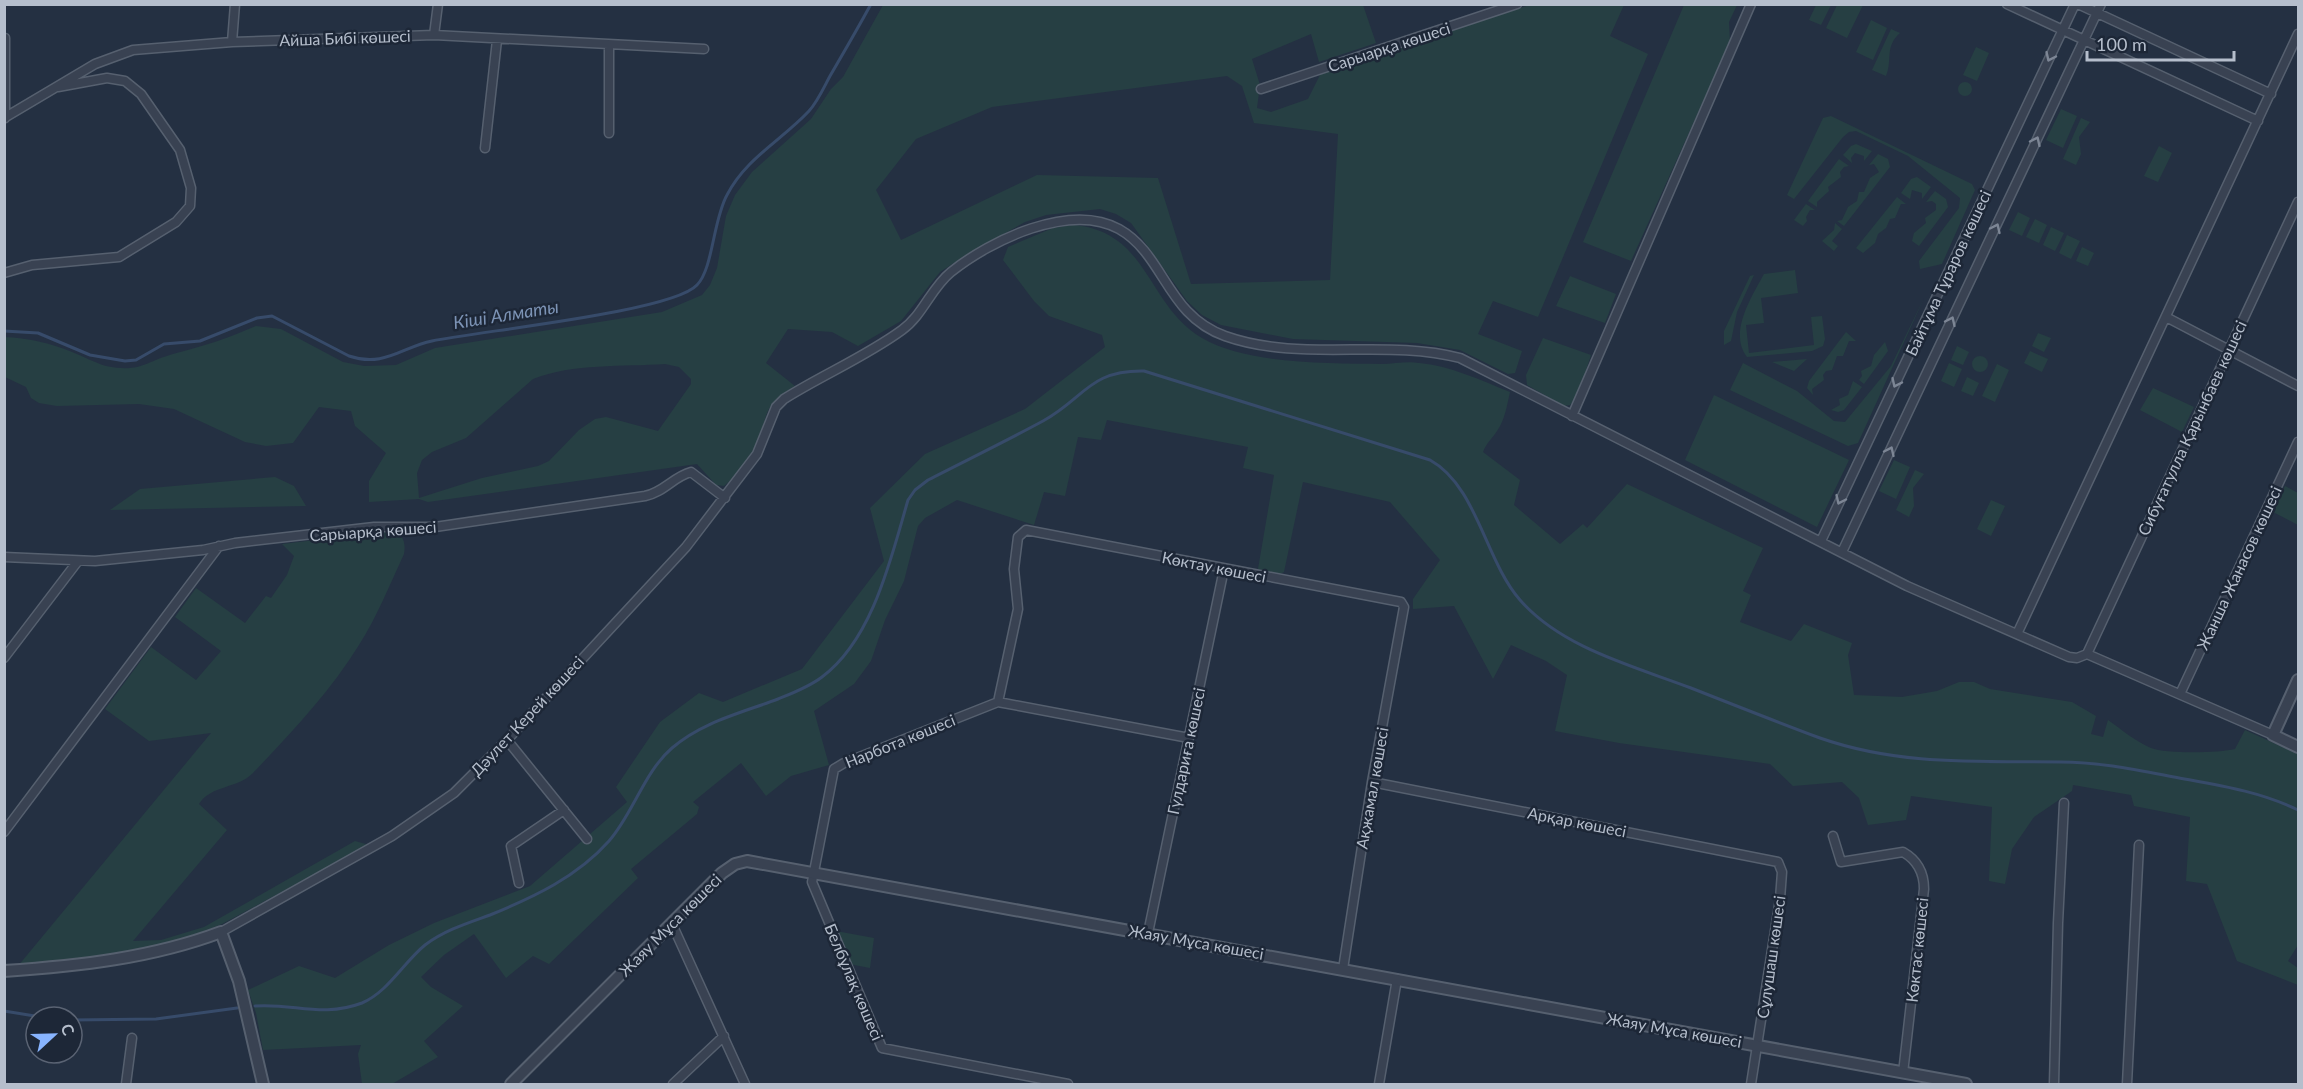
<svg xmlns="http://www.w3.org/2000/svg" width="2303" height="1089" font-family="Lato,sans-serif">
<rect width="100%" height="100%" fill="#243042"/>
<path fill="#263f43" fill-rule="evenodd" d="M 883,5 L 1363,5 L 1376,43 L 1319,62 L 1311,34 L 1252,59 L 1260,85 L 1257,108 L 1271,112 L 1308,99 L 1321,73 L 1529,5 L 1624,5 L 1610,36 L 1648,54 L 1538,317 L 1493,301 L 1478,334 L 1522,351 L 1515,373 L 1508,374 L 1460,350 L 1417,343 L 1293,339 L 1221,325 L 1202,315 L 1187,301 L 1131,223 L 1116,214 L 1100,209 L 1046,215 L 1025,222 L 968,254 L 940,272 L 901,321 L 858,346 L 832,332 L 788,329 L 766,363 L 795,386 C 760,406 770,415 756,446 C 750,459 735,477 724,486 L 716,485 L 697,464 L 428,502 L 419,499 L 369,502 L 369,481 L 386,453 L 355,426 L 351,411 L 319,407 L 293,443 L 266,446 L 245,442 L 174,409 L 139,404 L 57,406 L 39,403 L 31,398 L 26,387 L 5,377 L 4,337 C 28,338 50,343 72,352 C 83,356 95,363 106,366 C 140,373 145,362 173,354 C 204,346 226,339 256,326 L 281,329 L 343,362 L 364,366 L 396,365 L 435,348 L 662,312 L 702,295 L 710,285 L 717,268 L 726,216 L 735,195 L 752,172 L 811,119 L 831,89 L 843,77 ZM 1227,76 L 1242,86 L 1254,123 L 1338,134 L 1330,280 L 1191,284 L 1158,178 L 1037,175 L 901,240 L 876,190 L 916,139 L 992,107 ZM 665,364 L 679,367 L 691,379 L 691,384 L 658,431 L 606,417 L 595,419 L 579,430 L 549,461 L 538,466 L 482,478 L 419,498 L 417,473 L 422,460 L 432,452 L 466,438 L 533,379 C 573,363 623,367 665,364 Z
M 1684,5 L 1737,5 L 1729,22 L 1730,42 L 1631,261 L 1583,242 Z
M 1816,5 L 1831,5 L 1821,25 L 1809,20 Z
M 1837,5 L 1863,5 L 1847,38 L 1826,28 Z
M 1871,20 L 1887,28 L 1873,60 L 1856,52 Z
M 1891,29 L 1900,33 C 1884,47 1893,60 1886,76 L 1872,70 Z
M 1976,47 L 1989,53 L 1977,81 L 1963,75 Z
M1958 89a7 7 0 1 1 14 0a7 7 0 1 1-14 0Z
M 2061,109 L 2077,116 L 2063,148 L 2046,140 Z
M 1831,116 L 1972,184 L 1975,190 L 1942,264 L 1920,269 L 1919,261 L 1959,208 L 1960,198 L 1908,156 L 1856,131 L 1849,132 L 1843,137 L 1794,199 L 1787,195 L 1823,118 Z
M 2081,118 L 2090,122 L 2079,137 L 2081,154 L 2076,165 L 2063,159 Z
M 1856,144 L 1872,151 L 1864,161 L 1864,156 L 1855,153 L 1851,158 L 1852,163 L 1843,155 L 1851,146 Z
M 2159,146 L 2172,153 L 2158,182 L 2144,176 Z
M 1878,154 L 1888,159 L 1890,167 L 1844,226 L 1837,221 L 1842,220 L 1848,207 L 1857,201 L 1859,192 L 1864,192 L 1870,178 L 1879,172 L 1874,164 L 1869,165 Z
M 1839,159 L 1849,166 L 1844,167 L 1840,172 L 1841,177 L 1828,187 L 1829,191 L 1817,202 L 1817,207 L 1808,201 Z
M 1917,177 L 1931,187 L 1922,199 L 1922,193 L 1912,190 L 1910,199 L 1901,193 L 1911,179 Z
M 1935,191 L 1946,199 L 1948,207 L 1919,246 L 1912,241 L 1914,233 L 1926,223 L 1925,218 L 1936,210 L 1936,204 L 1932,201 L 1926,202 Z
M 1897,197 L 1906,204 L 1901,204 L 1895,218 L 1890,219 L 1886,228 L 1878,234 L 1875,243 L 1863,253 L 1856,248 Z
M 1806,204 L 1815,210 L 1810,210 L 1806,217 L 1807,221 L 1803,226 L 1794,220 Z
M 2018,212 L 2030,218 L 2022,236 L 2009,230 Z
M 2035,219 L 2047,225 L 2039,243 L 2026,237 Z
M 1835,223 L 1842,229 L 1832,241 L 1838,246 L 1834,251 L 1822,241 L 1834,230 Z
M 1073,225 C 1149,231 1146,305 1202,338 C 1249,365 1329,363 1382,364 C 1394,364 1407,361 1419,363 C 1451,366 1480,380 1510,392 C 1507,405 1505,420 1497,431 C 1492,439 1487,442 1483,452 L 1520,480 L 1514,505 L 1560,544 L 1583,524 L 1587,528 L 1627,484 L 1763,548 L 1743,591 L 1751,595 L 1740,622 L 1791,641 L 1804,624 L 1852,643 L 1848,655 L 1854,695 L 1902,697 L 1937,691 L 1959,682 L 1974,682 L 1990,689 L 2072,702 L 2096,716 L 2091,734 L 2103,737 L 2108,720 C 2122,730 2135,741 2151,748 C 2166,754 2219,753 2235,749 L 2245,730 L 2298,754 L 2298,945 L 2288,961 L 2298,968 L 2298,985 L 2237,961 L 2207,884 L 2186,881 L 2190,817 L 2134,806 L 2131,795 L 2073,785 L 2072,791 L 2034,817 L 2012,849 L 2005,884 L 1989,881 L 1992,807 L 1911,796 L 1906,820 L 1868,825 L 1859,798 L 1842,782 L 1793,786 L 1770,764 L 1619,743 L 1555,731 L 1567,675 L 1546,661 L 1511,645 L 1493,679 L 1454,606 L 1413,609 L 1413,599 L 1440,560 L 1390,502 L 1303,482 L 1284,572 L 1280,574 L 1258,569 L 1274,475 L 1243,468 L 1248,447 L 1107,420 L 1101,440 L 1078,437 L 1065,496 L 1044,492 L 1034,525 L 957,500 L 925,518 L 918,526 L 904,581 L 885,620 L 871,661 L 854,684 L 814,711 L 829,765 L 791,776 L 766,796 L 741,763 L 693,802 L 699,807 L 697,814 L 631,869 L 638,878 L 549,964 L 533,956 L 506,978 L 474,934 L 444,955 L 421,977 L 431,987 L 463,1006 L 424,1041 L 438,1057 L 392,1084 L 362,1084 L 358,1054 L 361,1045 L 263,1050 L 256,1013 L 248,990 L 299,966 L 335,978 L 389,945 L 434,923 L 530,886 L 627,802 L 616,787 L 660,722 L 699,693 L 723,702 L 802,669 L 884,561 L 870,508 L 925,454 L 1025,409 L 1105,347 L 1102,335 L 1049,316 L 1034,301 L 1003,260 L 1008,247 L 1053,228 Z
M 2051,227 L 2064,233 L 2055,251 L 2043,245 Z
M 2067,235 L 2080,241 L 2071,259 L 2059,253 Z
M 2082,247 L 2094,253 L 2088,266 L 2076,261 Z
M 1795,270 L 1798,293 L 1761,298 L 1764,323 L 1746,325 L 1749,353 L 1814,345 L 1811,317 L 1822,316 L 1825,339 L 1823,346 L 1812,351 L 1747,357 C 1728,333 1752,296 1764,274 Z
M 1754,275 L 1737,312 L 1731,341 L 1724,345 L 1724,331 L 1750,276 Z
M 1570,276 L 1616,294 L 1605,323 L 1556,306 Z
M 1924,298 L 1858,443 L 1848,446 L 1730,390 L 1743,363 L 1797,391 L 1834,421 L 1845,422 L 1891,366 Z
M 1846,332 L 1856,341 L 1849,341 L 1843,356 L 1837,356 L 1832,370 L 1826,371 L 1823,375 L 1824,380 L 1812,389 L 1813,395 L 1807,388 L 1809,381 Z
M 2038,333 L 2051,338 L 2044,352 L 2032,346 Z
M 1543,338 L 1591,355 L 1577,398 L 1570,405 L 1564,406 L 1527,385 L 1526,375 Z
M 1885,342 L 1888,351 L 1864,384 L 1859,380 L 1862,376 L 1861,371 L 1871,366 L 1874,355 Z
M 1957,346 L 1969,352 L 1963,365 L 1951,360 Z
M 2030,351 L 2048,359 L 2042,372 L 2024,363 Z
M1972 364a8 8 0 1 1 16 0a8 8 0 1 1-16 0Z
M 1807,359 L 1794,371 L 1772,362 Z
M 1949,363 L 1962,369 L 1954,387 L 1941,381 Z
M 1997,364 L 2009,370 L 1995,402 L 1982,396 Z
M 1967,377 L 1979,383 L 1973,396 L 1961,391 Z
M 1853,381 L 1862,387 L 1844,410 L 1838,412 L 1831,410 L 1840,405 L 1839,399 L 1848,395 Z
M 2153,388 L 2194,407 L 2182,432 L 2140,410 Z
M 1714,395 L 1849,460 L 1817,527 L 1685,460 Z
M 1894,460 L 1910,467 L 1896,499 L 1879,491 Z
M 1915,470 L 1924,474 L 1913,488 L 1914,506 L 1909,517 L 1896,510 Z
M 275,477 L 294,486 L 306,506 L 110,510 L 140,489 Z
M 2285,486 L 2298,493 L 2298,525 L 2273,512 Z
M 1991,500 L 2005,506 L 1991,536 L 1977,529 Z
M 391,531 C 403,533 406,542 404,554 C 390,584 377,617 359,645 C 330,692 291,733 253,773 C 237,789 211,785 199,804 L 227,830 L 133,941 L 161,940 L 204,927 L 355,841 L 369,845 L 222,924 L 184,939 L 102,957 L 18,966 L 211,733 L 149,741 L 105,709 L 151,647 L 196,680 L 221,651 L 175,617 L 196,588 L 245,623 L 266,596 L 271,598 L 287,575 L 294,556 L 282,544 Z
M 836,931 L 874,938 L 870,968 L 849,964 Z"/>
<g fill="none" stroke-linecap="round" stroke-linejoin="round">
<path stroke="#374b6a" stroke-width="3" d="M 4,331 L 38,333 L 90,355 L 125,361 L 136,360 L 164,344 L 200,341 L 257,318 L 272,316 L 349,356 C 384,368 402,347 432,341 C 479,331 672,312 697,285 C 713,269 713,220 727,195 C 746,158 782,140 809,111 C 818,101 824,87 830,76 C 844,52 858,28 871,4
M 255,1006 C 294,1003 322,1018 362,1003 C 388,992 404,962 425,945 C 445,930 468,923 490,915 C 534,897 577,877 609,841 C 633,814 644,772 672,748 C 702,722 741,713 778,699 C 793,693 809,687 822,677 C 873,639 891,558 908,500 L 915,490 L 928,480 C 967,460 1006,441 1043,421 C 1085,398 1089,370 1144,371 L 1430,460 C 1477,486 1485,560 1520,600 C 1562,648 1633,666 1691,688 C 1734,705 1777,722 1820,738 C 1900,766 1978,761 2061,762 C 2099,762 2137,770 2174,777 C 2217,785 2259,791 2298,810
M 4,1011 L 41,1017
M 72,1020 L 156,1019 L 237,1008"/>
<defs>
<path id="minor" d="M 2007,4 L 2258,121
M 2078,4 L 2271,94
M 434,35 L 438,4
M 232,42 L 235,4
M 1261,89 L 1517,4
M 4,118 L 95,64 L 133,50 L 232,42 L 434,35 L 704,49
M 5,118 L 5,38
M 609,133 L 609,45
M 485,148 L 497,40
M 4,273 L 32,265 L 119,257 L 176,222 L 190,206 L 191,188 L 180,150 L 141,94 L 125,81 L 107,78 L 58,87
M 2166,317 L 2298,386
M 1572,416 L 1751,4
M 1821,541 L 2075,4
M 1842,552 L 2101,4
M 4,557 L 95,561 L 203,550 L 235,543 L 374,527 L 435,527 L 645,496 C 664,492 673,477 691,472 L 725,498
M 2017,634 L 2298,34
M 2087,654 L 2298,202
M 4,658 L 78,561
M 2180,694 L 2298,442
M 998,702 L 1018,609 L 1014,569 L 1018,537 L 1026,530 L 1401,602 L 1404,607 L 1372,782 L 1343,969
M 998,702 L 844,763 L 834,769 L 812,882 L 882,1048 L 1068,1084
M 998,702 L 1189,738
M 507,740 L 587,839
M 1372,782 L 1778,862 L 1782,872 L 1780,899 L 1751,1084
M 4,832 L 219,546
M 1833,836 L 1841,862 L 1903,852 C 1917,860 1924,873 1924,889 L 1903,1073
M 519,883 L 511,846 L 564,810
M 672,924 L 745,1084
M 221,932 L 392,836 L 454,793 L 507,740 L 686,547 L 757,454 L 776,407 L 784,399 C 822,375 865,357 902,330 C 923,315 931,288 951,272 C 991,240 1070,202 1119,229 C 1165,255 1166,315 1225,336 C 1301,363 1384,338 1460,358 L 1907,586 L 2069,657 L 2077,658 L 2087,654 L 2273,735
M 1148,933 L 1224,569
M 126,1084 L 132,1038
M 673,1084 L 724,1036
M 1379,1084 L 1397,979
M 2054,1084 L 2058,923 L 2064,803
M 2127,1084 L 2139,845"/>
<path id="tertiary" d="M 2298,680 L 2273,735 L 2298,747
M 4,971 C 78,966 152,958 221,932 L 239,981 L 263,1084
M 511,1084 L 722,873 L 735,864 L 747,861 L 1966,1084"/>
</defs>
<use href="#minor" stroke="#56606f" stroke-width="11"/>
<use href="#tertiary" stroke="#56606f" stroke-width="14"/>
<use href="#minor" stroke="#394252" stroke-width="8"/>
<use href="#tertiary" stroke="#394252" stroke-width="10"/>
</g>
<defs><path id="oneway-chevron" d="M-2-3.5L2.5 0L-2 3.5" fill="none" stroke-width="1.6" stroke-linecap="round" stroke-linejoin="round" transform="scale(1.5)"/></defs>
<g stroke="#7d8695">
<use href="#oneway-chevron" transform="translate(2050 57) rotate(115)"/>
<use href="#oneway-chevron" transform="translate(2036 141) rotate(-65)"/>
<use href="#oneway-chevron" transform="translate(1996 228) rotate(-65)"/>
<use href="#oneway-chevron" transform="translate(1951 321) rotate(-65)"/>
<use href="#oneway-chevron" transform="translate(1896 383) rotate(115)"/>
<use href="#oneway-chevron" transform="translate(1890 451) rotate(-65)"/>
<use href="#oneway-chevron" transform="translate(1840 500) rotate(115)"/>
</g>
<g text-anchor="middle" stroke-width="5" stroke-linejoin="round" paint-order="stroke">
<g font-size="16" fill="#b5becc" stroke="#1d2737">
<text transform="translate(345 38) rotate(-2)" y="6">Айша Бибі көшесі</text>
<text transform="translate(1389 47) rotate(-18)" y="6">Сарыарқа көшесі</text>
<text transform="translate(1948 273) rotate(-65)" y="6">Байтұма Тұраров көшесі</text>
<text transform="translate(2192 428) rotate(-65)" y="6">Сибуғатулла Қарынбаев көшесі</text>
<text transform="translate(373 531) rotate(-4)" y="6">Сарыарқа көшесі</text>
<text transform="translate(1214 567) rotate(11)" y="6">Көктау көшесі</text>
<text transform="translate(2239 568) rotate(-65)" y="6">Жанша Жанасов көшесі</text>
<text transform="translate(527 716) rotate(-47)" y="6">Дәулет Керей көшесі</text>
<text transform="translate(900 741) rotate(-22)" y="6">Нарбота көшесі</text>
<text transform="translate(1186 751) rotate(-78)" y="6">Гүлдариға көшесі</text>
<text transform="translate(1372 788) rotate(-80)" y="6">Ақжамал көшесі</text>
<text transform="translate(1577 822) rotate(11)" y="6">Арқар көшесі</text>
<text transform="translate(670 925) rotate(-45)" y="6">Жаяу Мұса көшесі</text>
<text transform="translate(1196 942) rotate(10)" y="6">Жаяу Мұса көшесі</text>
<text transform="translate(1917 950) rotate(-84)" y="6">Көктас көшесі</text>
<text transform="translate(1771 957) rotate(-82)" y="6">Сұлушаш көшесі</text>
<text transform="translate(854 982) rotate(67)" y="6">Белбұлақ көшесі</text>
<text transform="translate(1674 1030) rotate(10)" y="6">Жаяу Мұса көшесі</text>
</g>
<g font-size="18" font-style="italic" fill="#7c93b5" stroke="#1d2737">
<text transform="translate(506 315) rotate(-9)" y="6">Кіші Алматы</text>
</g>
</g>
<rect width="2303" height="1089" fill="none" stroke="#b5becc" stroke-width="12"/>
<g transform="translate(54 1035) rotate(68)"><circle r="28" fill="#1d2737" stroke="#5a6373" stroke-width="1.5"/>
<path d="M0-4.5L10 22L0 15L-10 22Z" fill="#88b4fe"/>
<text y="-9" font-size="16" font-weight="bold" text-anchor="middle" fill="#b5becc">С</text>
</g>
<path d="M2087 51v9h147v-9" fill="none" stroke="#b5becc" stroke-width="3"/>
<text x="2096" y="51" font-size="18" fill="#b5becc" stroke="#1d2737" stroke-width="4.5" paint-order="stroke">100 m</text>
</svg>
